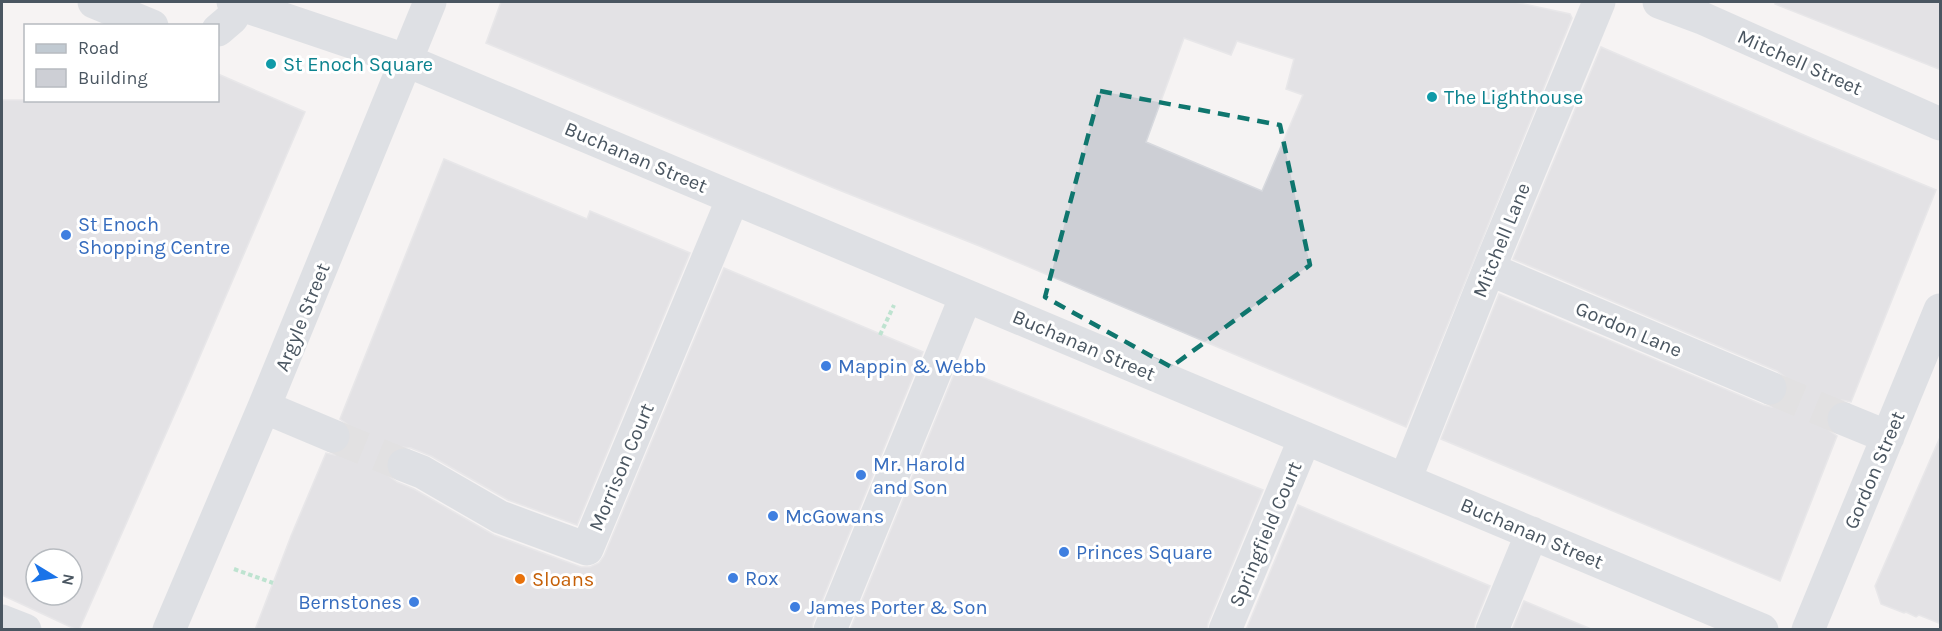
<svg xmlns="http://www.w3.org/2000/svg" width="1942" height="631" font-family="Karla,sans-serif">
<rect width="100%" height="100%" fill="#f5f3f3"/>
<path fill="#cdcfd5" stroke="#d7d9de" stroke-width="1.5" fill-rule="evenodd" d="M 501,2 L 1515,2 L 1570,14 L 1572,18 L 1406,427 L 977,245 L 834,188 L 486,43 ZM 1184,38 L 1231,55 L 1237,41 L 1294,59 L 1286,89 L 1303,95 L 1262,191 L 1146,142 Z
M 1775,2 L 1941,2 L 1941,70 L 1775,4 Z
M 1601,47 L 1813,139 L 1936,190 L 1851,402 L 1842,400 L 1833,404 L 1826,412 L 1826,422 L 1829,430 L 1837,436 L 1780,581 L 1441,439 L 1499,294 L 1763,405 L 1772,407 L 1781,403 L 1787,395 L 1788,385 L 1785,377 L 1777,371 L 1513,259 Z
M 218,74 L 305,112 L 191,377 L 79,630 L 77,630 L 2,595 L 2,100 L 218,100 ZM 36,559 L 72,559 L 72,595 L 36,595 Z
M 444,159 L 587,219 L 590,211 L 690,253 L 577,525 L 508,500 L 431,456 L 411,448 L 401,447 L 392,451 L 387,458 L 386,468 L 389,476 L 397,482 L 414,489 L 494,535 L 581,567 L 590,567 L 599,563 L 604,556 L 724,268 L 923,352 L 813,623 L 812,630 L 255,630 L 291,536 L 326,453 L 335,455 L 344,451 L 350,443 L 352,434 L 348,425 L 340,419 Z
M 957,367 L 1263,490 L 1208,623 L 1207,630 L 850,630 Z
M 1941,435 L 1941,624 L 1919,615 L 1916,617 L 1906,612 L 1904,613 L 1881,604 L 1875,586 Z
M 1298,505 L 1490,586 L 1475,623 L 1474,630 L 1246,630 Z
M 1524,601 L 1591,629 L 1591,630 L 1512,630 Z"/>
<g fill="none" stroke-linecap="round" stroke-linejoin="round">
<path stroke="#caccce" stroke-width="33" stroke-dasharray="33 16" stroke-linecap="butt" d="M 1770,388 L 1844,419
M 333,436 L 404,465"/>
<path stroke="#7ad0a6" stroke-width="4" stroke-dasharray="4.5 3" stroke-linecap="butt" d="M 880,335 L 894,305
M 234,569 L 273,583"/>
<path stroke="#c1cad2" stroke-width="33" d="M 94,2 L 152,26
M 233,2 L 405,60 L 1762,630
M 1659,2 L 1702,18 L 1940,124
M 218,30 L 232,18 L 241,2
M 1489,269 L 1770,388
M 264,407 L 333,436
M 1844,419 L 1888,437
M 404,465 L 422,472 L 500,517 L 587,549 L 733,198
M 1405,480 L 1489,269 L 1599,2
M 2,621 L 25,630
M 169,630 L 264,407 L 430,2
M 830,630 L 966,296
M 1225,630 L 1305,438
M 1492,630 L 1532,533
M 1808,630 L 1940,310"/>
</g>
<path d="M0 0H1942V631H0ZM 1100,91 L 1280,125 L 1310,265 L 1171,367 L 1045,297 Z" fill="#f5f3f3" fill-opacity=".55" fill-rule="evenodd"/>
<path fill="none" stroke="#0f766e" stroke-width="4.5" stroke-dasharray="12 8" stroke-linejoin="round" d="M 1100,91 L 1280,125 L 1310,265 L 1171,367 L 1045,297 Z"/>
<g fill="#0f9aa8" stroke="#fff" stroke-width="2">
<circle cx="271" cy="64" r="6"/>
<circle cx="1432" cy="97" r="6"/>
</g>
<g fill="#3f7fe0" stroke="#fff" stroke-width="2">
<circle cx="66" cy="235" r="6"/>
<circle cx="826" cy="366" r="6"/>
<circle cx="861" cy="475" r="6"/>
<circle cx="773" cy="516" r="6"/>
<circle cx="1064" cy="552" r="6"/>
<circle cx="733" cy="578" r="6"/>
<circle cx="414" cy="602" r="6"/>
<circle cx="795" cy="607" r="6"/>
</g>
<circle fill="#e8710a" stroke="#fff" stroke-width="2" cx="520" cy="579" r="6"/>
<g text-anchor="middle" stroke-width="6" stroke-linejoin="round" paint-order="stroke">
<g font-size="20" fill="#4a5661" stroke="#fff">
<text transform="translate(1800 62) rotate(24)" y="7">Mitchell Street</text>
<text transform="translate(636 157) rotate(23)" y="7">Buchanan Street</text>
<text transform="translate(1501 240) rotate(-68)" y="7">Mitchell Lane</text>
<text transform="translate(302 317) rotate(-68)" y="7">Argyle Street</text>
<text transform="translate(1629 329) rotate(23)" y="7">Gordon Lane</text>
<text transform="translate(1084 345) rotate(23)" y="7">Buchanan Street</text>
<text transform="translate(621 467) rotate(-67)" y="7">Morrison Court</text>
<text transform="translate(1874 470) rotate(-67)" y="7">Gordon Street</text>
<text transform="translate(1532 533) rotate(23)" y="7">Buchanan Street</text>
<text transform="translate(1265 534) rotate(-67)" y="7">Springfield Court</text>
</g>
<g font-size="20" fill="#0d838f" stroke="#fff" text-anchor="start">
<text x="283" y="71">St Enoch Square</text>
<text x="1444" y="104">The Lighthouse</text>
</g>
<g font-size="20" fill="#366cbe" stroke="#fff" text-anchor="start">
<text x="78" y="231">St Enoch<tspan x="78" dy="23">Shopping Centre</tspan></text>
<text x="838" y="373">Mappin &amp; Webb</text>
<text x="873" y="471">Mr. Harold<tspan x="873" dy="23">and Son</tspan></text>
<text x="785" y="523">McGowans</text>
<text x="1076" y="559">Princes Square</text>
<text x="745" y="585">Rox</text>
<text x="402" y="609" text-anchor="end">Bernstones</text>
<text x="807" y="614">James Porter &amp; Son</text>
</g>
<g font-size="20" fill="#c56008" stroke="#fff" text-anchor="start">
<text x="532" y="586">Sloans</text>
</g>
</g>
<rect width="1942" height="631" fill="none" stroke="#4a5661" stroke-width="6"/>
<rect x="24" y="24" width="195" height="78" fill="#ffffff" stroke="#b7bbc0" stroke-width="1.5"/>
<rect x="36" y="44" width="30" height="9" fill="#c1cad2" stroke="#b7bbc0" stroke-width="1.5"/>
<text x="78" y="54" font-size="18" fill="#4a5661">Road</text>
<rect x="36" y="69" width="30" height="18" fill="#cdcfd5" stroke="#b7bbc0" stroke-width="1.5"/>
<text x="78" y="84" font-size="18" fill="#4a5661">Building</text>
<g transform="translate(54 577) rotate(101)"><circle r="28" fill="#ffffff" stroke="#b7bbc0" stroke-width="1.5"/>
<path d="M0-4.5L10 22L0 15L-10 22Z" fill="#1a73e8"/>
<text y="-9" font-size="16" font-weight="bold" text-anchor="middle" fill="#4a5661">N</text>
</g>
</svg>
